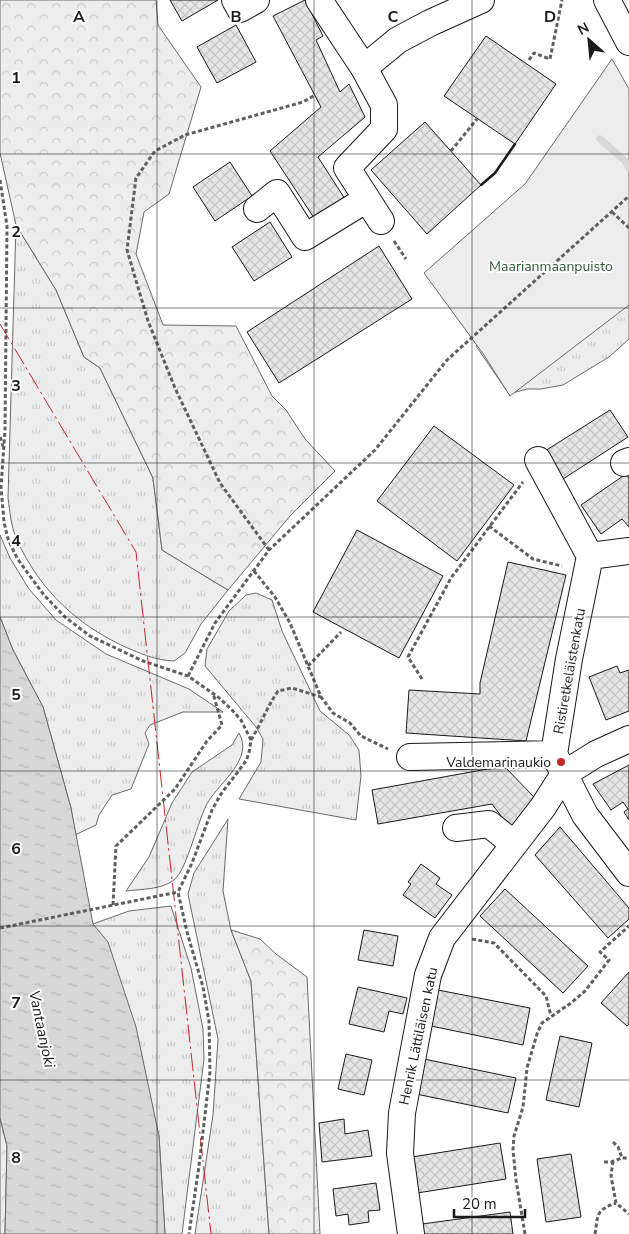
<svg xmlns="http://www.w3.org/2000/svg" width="629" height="1234" font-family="'Nunito Sans',sans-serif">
<defs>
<pattern id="grass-tufts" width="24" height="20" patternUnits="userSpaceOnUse" patternTransform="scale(1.25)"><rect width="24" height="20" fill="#ededed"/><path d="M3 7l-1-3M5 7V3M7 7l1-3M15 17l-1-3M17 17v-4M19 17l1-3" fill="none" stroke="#cbcbcb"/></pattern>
<pattern id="forest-crowns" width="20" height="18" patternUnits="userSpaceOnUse" patternTransform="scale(1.25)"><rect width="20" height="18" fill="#ededed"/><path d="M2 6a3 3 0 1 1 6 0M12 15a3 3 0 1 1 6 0" fill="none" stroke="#cbcbcb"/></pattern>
<pattern id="water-ripples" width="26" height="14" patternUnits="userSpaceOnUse" patternTransform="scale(1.25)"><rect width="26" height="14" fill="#d7d7d7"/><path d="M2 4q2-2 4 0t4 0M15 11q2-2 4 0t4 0" fill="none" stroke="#b8b8b8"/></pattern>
<pattern id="building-cross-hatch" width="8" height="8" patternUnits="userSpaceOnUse" patternTransform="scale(1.25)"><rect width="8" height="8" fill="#e6e6e6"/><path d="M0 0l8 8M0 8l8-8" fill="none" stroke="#c5c5c5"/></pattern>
</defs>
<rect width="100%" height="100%" fill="#fff"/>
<path fill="url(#grass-tufts)" stroke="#6a6a6a" d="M 16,225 L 56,290 L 84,357 L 100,368 L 153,478 L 162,550 L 228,590 L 201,624 L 185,653 L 174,661 C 156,660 147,656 130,649 C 79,627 40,591 17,540 C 11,527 10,512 8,498 Z
M 629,236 L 629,339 L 609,357 L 563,385 L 541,389 L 527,389 L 509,394 L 476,346 L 483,339 Z
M 0,535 L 10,558 L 29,589 L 56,620 L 106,654 L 189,689 L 223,712 L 183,712 L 150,725 L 145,733 L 149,744 L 131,789 L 112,795 L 99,815 L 96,825 L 75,835 L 71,808 L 43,707 L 13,650 L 0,617 Z
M 256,593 L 272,600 L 282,631 L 320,711 L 349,735 L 359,750 L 361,776 L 356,820 L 239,799 L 261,762 L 263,739 L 256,727 L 205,666 L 207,649 L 229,611 L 246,595 Z
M 239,733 C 254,759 220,782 208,802 C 198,819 187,870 174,880 C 161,890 141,889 126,891 L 149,857 L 172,803 L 192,772 L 232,745 Z
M 228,819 L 223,891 L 231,930 L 251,981 L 269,1234 L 195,1234 L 213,1115 L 218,1039 L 188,894 L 194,873 Z
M 171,906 L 191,968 L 203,1029 L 204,1059 L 182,1234 L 165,1234 L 159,1136 L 93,924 L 129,911 Z"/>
<path fill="url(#forest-crowns)" stroke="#6a6a6a" d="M 0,0 L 156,0 L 158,25 L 201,87 L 169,194 L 144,212 L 136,254 L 163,325 L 236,326 L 272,396 L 286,410 L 305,439 L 335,471 L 290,516 L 228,590 L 162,550 L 153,478 L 100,368 L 84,357 L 56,290 L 16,225 L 0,153 Z
M 231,930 L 260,939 L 276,954 L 307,977 L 320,1234 L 269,1234 L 251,981 Z
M 0,1118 L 7,1146 L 5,1234 L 0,1234 Z"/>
<path fill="#ededed" stroke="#6a6a6a" d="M 612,59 L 629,89 L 629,305 L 510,396 L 484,355 L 424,273 L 525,184 Z"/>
<path fill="url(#water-ripples)" stroke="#6a6a6a" d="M 0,617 L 13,650 L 43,707 L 71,808 L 93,924 L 108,942 L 136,1027 L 159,1136 L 165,1234 L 5,1234 L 7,1146 L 0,1118 Z"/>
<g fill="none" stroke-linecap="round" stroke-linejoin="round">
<path stroke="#d7d7d7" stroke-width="7" d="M 600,139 L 625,161 L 629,168"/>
</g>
<path fill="url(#building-cross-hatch)" stroke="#1a1a1a" d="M 170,0 L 218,0 L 182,21 Z
M 305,0 L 323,36 L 316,40 L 340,92 L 349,84 L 365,117 L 318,157 L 345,199 L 314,218 L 270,151 L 321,107 L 273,16 Z
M 236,25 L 256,62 L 217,83 L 197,47 Z
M 486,36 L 556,84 L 515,144 L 444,96 Z
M 425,122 L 481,185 L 427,234 L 371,170 Z
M 230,162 L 252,196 L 215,221 L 193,187 Z
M 270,222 L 292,257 L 254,281 L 232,247 Z
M 379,246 L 412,299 L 279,383 L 247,332 Z
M 610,410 L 628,437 L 563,479 L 545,451 Z
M 434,426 L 514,485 L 457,561 L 377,501 Z
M 626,474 L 629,478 L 629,527 L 622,519 L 601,534 L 581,505 Z
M 357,530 L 443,576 L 399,658 L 313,612 Z
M 508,562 L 566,575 L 526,741 L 406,733 L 409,690 L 480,694 L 480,683 Z
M 617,666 L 620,673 L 629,670 L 629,711 L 606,720 L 589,677 Z
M 629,765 L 629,820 L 624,812 L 628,809 L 623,802 L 611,810 L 593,784 Z
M 504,766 L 534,797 L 510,828 L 492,804 L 378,824 L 372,790 Z
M 560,827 L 629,908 L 629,919 L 608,938 L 535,855 Z
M 421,864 L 440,878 L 436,884 L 452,895 L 435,918 L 403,895 L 411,884 L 408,882 Z
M 505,889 L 588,966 L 563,993 L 480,916 Z
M 364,930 L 398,936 L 393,966 L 358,960 Z
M 629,972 L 629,1024 L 627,1026 L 601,1003 Z
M 358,987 L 407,998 L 403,1014 L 389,1011 L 384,1032 L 349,1024 Z
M 438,990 L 530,1008 L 523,1045 L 431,1026 Z
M 560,1036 L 592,1043 L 579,1107 L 546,1100 Z
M 346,1054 L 372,1060 L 364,1095 L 338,1089 Z
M 424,1059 L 516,1078 L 508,1113 L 416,1094 Z
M 344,1119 L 345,1134 L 368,1130 L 372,1156 L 322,1162 L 319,1123 Z
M 500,1143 L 506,1179 L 417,1193 L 412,1157 Z
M 571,1154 L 581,1217 L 546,1222 L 537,1159 Z
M 376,1183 L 380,1210 L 368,1211 L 369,1222 L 349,1225 L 348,1214 L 336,1216 L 333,1189 Z
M 510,1212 L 513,1234 L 424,1234 L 422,1224 Z"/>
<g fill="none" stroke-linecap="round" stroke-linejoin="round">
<defs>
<path id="minor" d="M 235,0 L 240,9 L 256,0
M 319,0 L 364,68 L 384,105 L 384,129 L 347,168 L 381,221
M 607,0 L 629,42
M 364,68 L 398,40 L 430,23 L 481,0
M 257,209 L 277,193 L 305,237 L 367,199
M 538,460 L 590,556 L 569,659 L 554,754 L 585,815 L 629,873
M 624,463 L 629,461
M 590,556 L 629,551
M 410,757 L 554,754
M 456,828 L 489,824 L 514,844
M 411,1234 L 400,1153 L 402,1113 L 428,975 L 442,938 L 543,807 L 564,774 L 596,754 L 629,739"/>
</defs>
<use href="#minor" stroke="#1a1a1a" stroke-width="28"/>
<path stroke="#5f5f5f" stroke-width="3" stroke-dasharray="4 2.5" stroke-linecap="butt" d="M 529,60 L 534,53 L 550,59 L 562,0
M 451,151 L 477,119
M 0,180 L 7,226 L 5,430 L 1,487 L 4,522 L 8,539 L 17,558 L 27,572 L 44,595 L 65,617 L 90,636 L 143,661 L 188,676 L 218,697 L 231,709 L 241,720 L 251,740 L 249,753 L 246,761 L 221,794 L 212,810 L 192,863 L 178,892 L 187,932 L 203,987 L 209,1021 L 210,1072 L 199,1166 L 189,1234
M 612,212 L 629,228
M 394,241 L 406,259
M 0,437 L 3,446
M 489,526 L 533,559 L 562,566
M 269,550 L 220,483 L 175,388 L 148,321 L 127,250 L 136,178 L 155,151 L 185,135 L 303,102 L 315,95
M 254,571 L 275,597 L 290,623 L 321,697 L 333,713 L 350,723 L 361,736 L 388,749
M 308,666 L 341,632
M 188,676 L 215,623 L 269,550 L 375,450 L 447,360 L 629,196
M 422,679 L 408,657 L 451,578 L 523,482
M 251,740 C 261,724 267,707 278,691 L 292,688 L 321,697
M 113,905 L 116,846 L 175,789 L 207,741 L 222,725 L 213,693
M 0,928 L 178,892
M 472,939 L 494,943 L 546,996 L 551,1016
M 613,1142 L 618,1147 L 622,1158 L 629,1158
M 613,1161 L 611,1176 L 616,1203 L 629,1214
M 604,1162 L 611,1162 L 622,1158
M 525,1234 L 516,1180 L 513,1150 L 514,1136 L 523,1107 L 527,1068 L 537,1034 L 542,1023 L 571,1003 L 585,991 L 609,960 L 600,952 L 629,926
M 595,1234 C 598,1214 596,1210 616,1203"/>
<use href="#minor" stroke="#fff" stroke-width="26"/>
<path stroke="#1a1a1a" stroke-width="2.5" d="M 481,185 L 495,173 L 515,144"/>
<path stroke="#c62828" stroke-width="1" stroke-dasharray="18 4 2.5 4" stroke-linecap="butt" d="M 0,324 L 136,552 L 211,1234"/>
</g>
<path fill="none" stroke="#1a1a1a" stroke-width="1" stroke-opacity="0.55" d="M 157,0 L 157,1234M 314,0 L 314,1234M 472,0 L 472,1234M 0,154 L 629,154M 0,308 L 629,308M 0,463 L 629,463M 0,617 L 629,617M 0,771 L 629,771M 0,926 L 629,926M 0,1080 L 629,1080"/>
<circle fill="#c62828" stroke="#fff" stroke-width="2" cx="561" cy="762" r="5"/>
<g text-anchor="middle" stroke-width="4" stroke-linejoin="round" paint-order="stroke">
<g font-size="14" fill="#2b5a34" stroke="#fff">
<text x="551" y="271">Maarianmaanpuisto</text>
</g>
<g font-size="14" fill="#1a1a1a" stroke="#fff">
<text transform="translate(569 671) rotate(-80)" y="5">Ristiretkeläistenkatu</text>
<text transform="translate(418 1036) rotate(-78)" y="5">Henrik Lättiläisen katu</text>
</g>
<g font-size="14" fill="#1a1a1a" stroke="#fff" text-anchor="end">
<text x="551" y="767">Valdemarinaukio</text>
</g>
<g font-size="15" font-style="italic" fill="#1a1a1a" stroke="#fff">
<text transform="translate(42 1029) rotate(78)" y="5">Vantaanjoki</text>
</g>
</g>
<g font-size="16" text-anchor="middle" font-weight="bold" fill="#1a1a1a" stroke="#fff" stroke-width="4" stroke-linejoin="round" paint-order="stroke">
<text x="79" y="22">A</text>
<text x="236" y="22">B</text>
<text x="393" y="22">C</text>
<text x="550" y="22">D</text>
<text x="16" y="83">1</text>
<text x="16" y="237">2</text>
<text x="16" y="391">3</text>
<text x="16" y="546">4</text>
<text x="16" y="700">5</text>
<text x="16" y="854">6</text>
<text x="16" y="1008">7</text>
<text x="16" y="1163">8</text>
</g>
<g transform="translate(589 40) rotate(333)" stroke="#ffffff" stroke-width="4" paint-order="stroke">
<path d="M0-4L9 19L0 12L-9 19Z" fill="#1a1a1a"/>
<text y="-8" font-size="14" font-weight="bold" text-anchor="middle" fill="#1a1a1a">N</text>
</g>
<path d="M454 1209v8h71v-8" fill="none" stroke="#1a1a1a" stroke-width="2.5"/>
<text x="462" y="1209" font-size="15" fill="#1a1a1a" stroke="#ffffff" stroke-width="4" paint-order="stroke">20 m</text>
</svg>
